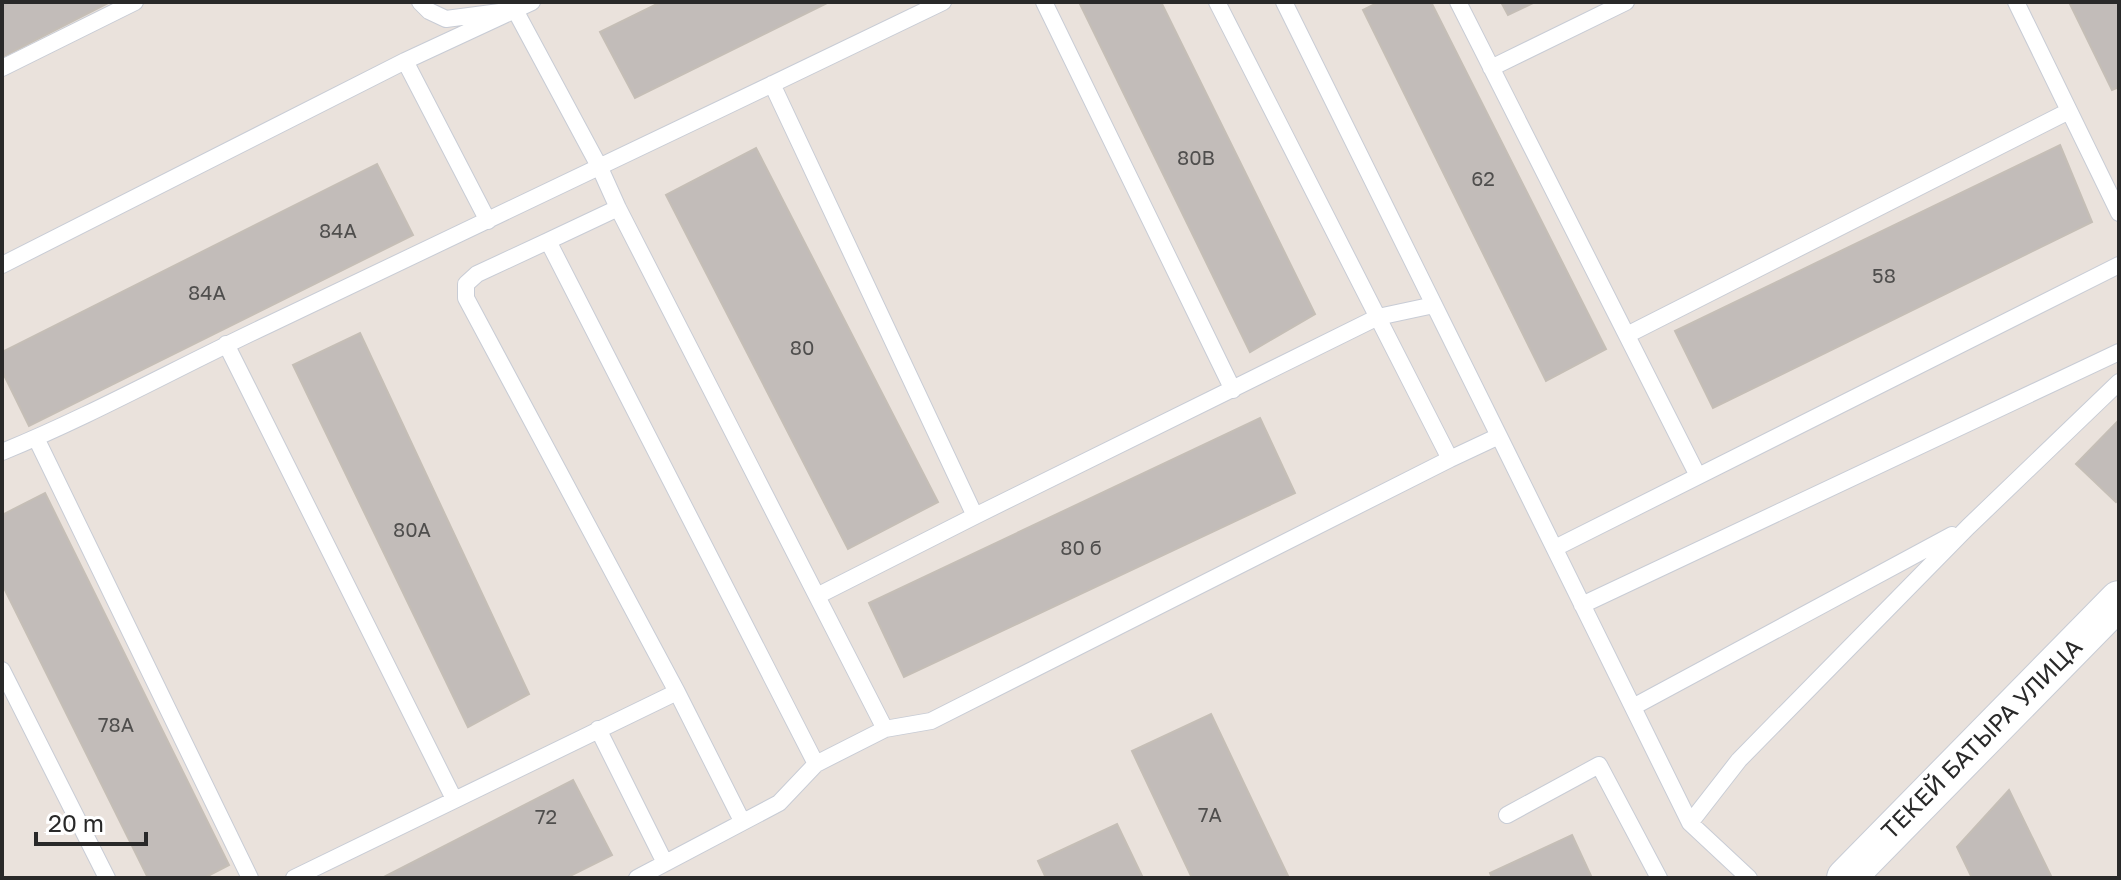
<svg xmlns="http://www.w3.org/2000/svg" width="2121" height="880" font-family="'Golos Text',sans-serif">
<rect width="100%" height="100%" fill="#eae2dc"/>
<path fill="#c2bcb9" stroke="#c5beb6" stroke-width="2" d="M 2,2 L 110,2 L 2,57 Z
M 661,2 L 829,2 L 635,98 L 600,32 Z
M 1079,2 L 1161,2 L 1315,314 L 1250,352 Z
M 1379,2 L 1431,2 L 1606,349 L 1546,381 L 1363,10 Z
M 1501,2 L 1535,2 L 1508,15 Z
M 2069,2 L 2119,2 L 2119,87 L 2112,90 Z
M 2060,145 L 2092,222 L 1713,408 L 1675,331 Z
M 756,148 L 938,502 L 848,549 L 666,195 Z
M 377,164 L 413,235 L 29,426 L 2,371 L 2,352 Z
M 360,333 L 529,694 L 468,727 L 293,365 Z
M 1260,418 L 1295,493 L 904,677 L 869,603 Z
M 2119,420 L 2119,499 L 2116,502 L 2076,464 Z
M 45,493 L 229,865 L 204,878 L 148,878 L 2,584 L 2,515 Z
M 1211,714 L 1289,878 L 1192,878 L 1132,751 Z
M 573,780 L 612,855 L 566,878 L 382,878 Z
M 2009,790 L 2052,878 L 1972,878 L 1957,847 Z
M 1117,824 L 1143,878 L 1046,878 L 1038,861 Z
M 1572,835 L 1592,878 L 1492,878 L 1490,873 Z"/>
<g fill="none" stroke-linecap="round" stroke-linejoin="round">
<defs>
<path id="service" d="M 420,2 L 429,11 L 446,19 L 515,10 L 600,168 L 618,208 L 885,729
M 1044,2 L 1233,390
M 1217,2 L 1450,459
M 1284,2 L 1499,436
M 1458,2 L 1698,476
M 2016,2 L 2119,213
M 405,61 L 488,221
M 2,68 L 135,2
M 1491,68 L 1626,2
M 772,84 L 975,516
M 548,241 L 618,208
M 2,265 L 405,61 L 532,2
M 1627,335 L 2069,111
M 226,344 L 454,799
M 36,438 L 250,878
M 2,452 C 93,415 180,366 270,324 C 495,217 719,110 943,2
M 1555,548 L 2119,265
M 817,596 L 975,516 L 1378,317 L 1434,305
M 1582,605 L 2119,352
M 2,670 L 107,878
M 1633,707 L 1952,535
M 598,729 L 665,863
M 816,764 L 885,729 L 931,721 L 1450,459 L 1499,436 L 1690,823 L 1749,878
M 1507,815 L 1599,765 L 1659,878
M 1690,823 L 1739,760 L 1968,527 L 2119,382
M 294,878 L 677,692
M 637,878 L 779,803 L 816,764 L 548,241 L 477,274 L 466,284 L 466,298 L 677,692 L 742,821"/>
<path id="tertiary" d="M 1846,878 L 2119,600"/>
</defs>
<use href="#service" stroke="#c8ccd5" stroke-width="18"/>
<use href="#tertiary" stroke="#c8ccd5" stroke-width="40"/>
<use href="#service" stroke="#fff" stroke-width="16"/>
<use href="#tertiary" stroke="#fff" stroke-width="38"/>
</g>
<g text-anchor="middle" stroke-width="8" stroke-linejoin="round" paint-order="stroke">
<g font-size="20" fill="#4f4e4d">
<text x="1196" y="165">80В</text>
<text x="1483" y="186">62</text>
<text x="338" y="238">84A</text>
<text x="1884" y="283">58</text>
<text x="207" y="300">84А</text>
<text x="802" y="355">80</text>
<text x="412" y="537">80А</text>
<text x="1081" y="555">80 б</text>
<text x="116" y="732">78А</text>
<text x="1210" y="822">7А</text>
<text x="546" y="824">72</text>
</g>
<g font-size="24" fill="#292929" stroke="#fff">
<text transform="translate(1982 739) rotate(-45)" y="8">ТЕКЕЙ БАТЫРА УЛИЦА</text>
</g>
</g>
<rect width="2121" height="880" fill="none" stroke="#292929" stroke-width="8"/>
<path d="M36 832v12h110v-12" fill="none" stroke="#292929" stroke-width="4"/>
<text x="48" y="832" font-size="24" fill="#292929" stroke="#ffffff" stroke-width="6" paint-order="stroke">20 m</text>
</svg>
